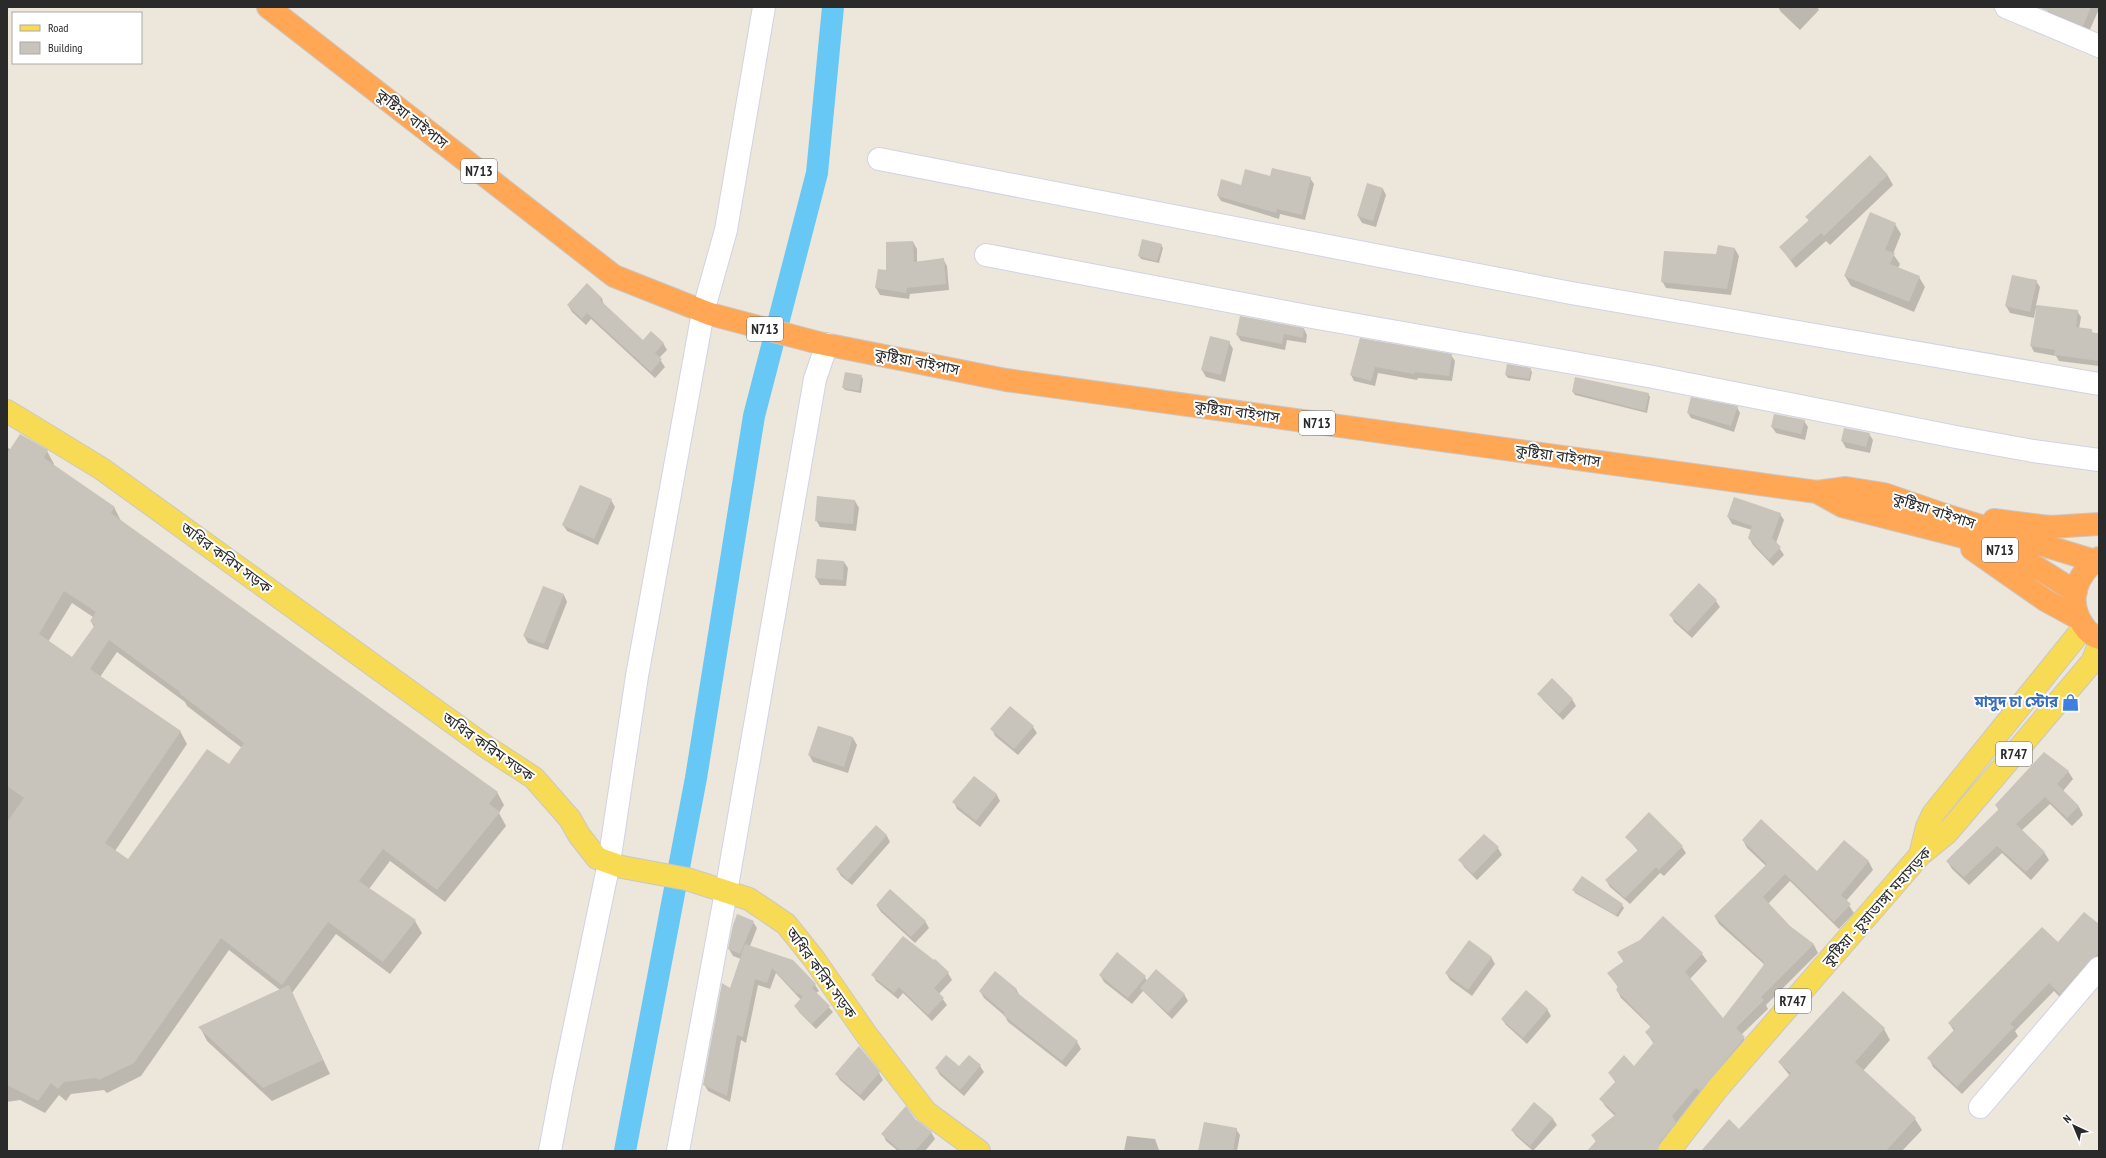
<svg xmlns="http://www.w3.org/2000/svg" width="2106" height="1158" font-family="'PT Sans Narrow','Noto Sans Bengali',sans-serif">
<rect width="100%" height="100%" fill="#ede6db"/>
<path fill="#0003" fill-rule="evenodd" d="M 1778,7 L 1817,7 L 1819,10 L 1800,30 L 1781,12 Z
M 2048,7 L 2099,7 L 2099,9 L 2088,34 L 2052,19 L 2047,10 Z
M 1870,157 L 1888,176 L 1893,185 L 1830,245 L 1826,241 L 1796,268 L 1780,247 L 1809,221 L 1807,217 Z
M 1270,177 L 1310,178 L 1314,184 L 1305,220 L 1280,214 L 1279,219 L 1221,201 L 1218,196 Z
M 1368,184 L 1383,189 L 1386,195 L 1376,227 L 1362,223 L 1358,216 Z
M 1895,224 L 1901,234 L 1893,254 L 1900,264 L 1898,268 L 1919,277 L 1925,287 L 1914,312 L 1851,286 L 1845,276 Z
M 913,242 L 917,249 L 917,262 L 943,259 L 947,266 L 949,290 L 910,294 L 909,299 L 880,295 L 876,288 L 887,271 Z
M 1161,245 L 1163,248 L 1159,263 L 1141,259 L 1139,256 Z
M 1735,249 L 1739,256 L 1731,295 L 1666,288 L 1662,281 L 1717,255 Z
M 2036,281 L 2040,287 L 2036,306 L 2077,311 L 2081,317 L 2079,329 L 2099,334 L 2099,366 L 2059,361 L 2056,356 L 2034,352 L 2031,346 L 2037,309 L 2036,308 L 2034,318 L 2010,313 L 2006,306 Z
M 602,298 L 604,306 L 643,341 L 663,343 L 667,350 L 659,358 L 665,367 L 655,378 L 591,319 L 586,325 L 572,312 L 568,305 Z
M 1304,329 L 1307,335 L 1306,343 L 1287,340 L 1285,350 L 1241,341 L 1237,335 Z
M 1211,337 L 1229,342 L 1233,349 L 1225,382 L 1206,377 L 1202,370 Z
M 1360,339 L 1451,355 L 1455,361 L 1452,381 L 1418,378 L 1417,380 L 1378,373 L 1375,386 L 1354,381 L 1351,375 Z
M 1530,369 L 1532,372 L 1530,381 L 1508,378 L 1506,375 Z
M 861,376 L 863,379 L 861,393 L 845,390 L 843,387 Z
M 1573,392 L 1648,394 L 1650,397 L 1647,413 L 1575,395 Z
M 1737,407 L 1740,413 L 1734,432 L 1691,418 L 1688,413 Z
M 1804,421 L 1808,427 L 1805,440 L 1776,433 L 1772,427 Z
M 1869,434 L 1873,440 L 1870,453 L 1846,448 L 1842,441 Z
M 7,447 L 11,450 L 47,451 L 54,464 L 53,466 L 114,507 L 121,521 L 497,792 L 504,805 L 499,813 L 506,826 L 445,902 L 390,861 L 369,889 L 415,921 L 422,933 L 390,974 L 336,934 L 292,993 L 330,1074 L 272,1101 L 207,1041 L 200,1027 L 280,990 L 229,950 L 141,1076 L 107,1093 L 104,1090 L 71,1094 L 66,1101 L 59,1095 L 45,1113 L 20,1100 L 7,1102 ZM 72,603 L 93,617 L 91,621 L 94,627 L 72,658 L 48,642 ZM 117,652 L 185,702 L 187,706 L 242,748 L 229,765 L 128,861 L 115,851 L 187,744 L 180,731 L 100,677 Z
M 611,500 L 615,507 L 598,545 L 567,531 L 563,525 Z
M 855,501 L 859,508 L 856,531 L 820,527 L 816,520 Z
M 1780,514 L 1784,520 L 1776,543 L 1784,555 L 1773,566 L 1753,545 L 1749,538 L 1752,530 L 1732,524 L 1728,517 Z
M 817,560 L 844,562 L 848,568 L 846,586 L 820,585 L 816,578 Z
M 544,588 L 564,595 L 567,602 L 548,650 L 528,643 L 524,636 Z
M 1716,601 L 1720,607 L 1692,638 L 1674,622 L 1671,615 Z
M 1539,694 L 1572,699 L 1576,706 L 1563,720 L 1543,700 Z
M 818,727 L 853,738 L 857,745 L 848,773 L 813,762 L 809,755 Z
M 1033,727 L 1037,733 L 1018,755 L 995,736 L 992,729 Z
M 2068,771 L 2073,779 L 2063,791 L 2079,807 L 2083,815 L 2072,826 L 2050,804 L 2021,831 L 2044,852 L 2049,860 L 2031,880 L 2002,853 L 1969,885 L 1952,869 L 1947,861 L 1999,811 L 1996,805 Z
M 974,777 L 997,795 L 1000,801 L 980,827 L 957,809 L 954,802 Z
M 1649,814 L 1682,847 L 1686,853 L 1664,876 L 1660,873 L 1630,904 L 1610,887 L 1606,880 L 1638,851 L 1627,837 Z
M 876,826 L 887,836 L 890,842 L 852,885 L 841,876 L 837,869 Z
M 1743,840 L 1817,873 L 1844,841 L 1869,862 L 1873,870 L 1846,901 L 1854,913 L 1839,929 L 1790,881 L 1768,904 L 1790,927 L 1814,945 L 1818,953 L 1766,1005 L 1768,1009 L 1741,1035 L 1749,1046 L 1663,1151 L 1596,1151 L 1596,1142 L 1592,1135 L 1615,1116 L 1605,1106 L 1601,1099 L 1616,1083 L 1609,1073 L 1634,1067 L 1654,1044 L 1646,1032 L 1651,1027 L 1621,998 L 1617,990 L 1618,987 L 1608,973 L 1624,962 L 1618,953 L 1641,941 L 1663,917 L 1702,954 L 1707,961 L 1690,979 L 1723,1019 L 1765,965 L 1719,924 L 1715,917 L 1766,866 L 1747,848 Z
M 1498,848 L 1502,855 L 1477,880 L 1464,867 L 1460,860 Z
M 1574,890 L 1622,905 L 1624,908 L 1618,917 L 1575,893 Z
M 877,906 L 925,921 L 929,928 L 915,943 L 881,912 Z
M 753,922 L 757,928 L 750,946 L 815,985 L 819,991 L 816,993 L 833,1012 L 816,1029 L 799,1012 L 795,1006 L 801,1000 L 776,973 L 770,989 L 758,985 L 746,1043 L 741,1040 L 730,1102 L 708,1091 L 704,1084 L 730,989 L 741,959 L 733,956 L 729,949 Z
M 2099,926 L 2099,966 L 2065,1002 L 2054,991 L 2015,1031 L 2018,1036 L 1962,1094 L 1933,1067 L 1929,1058 L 1954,1031 L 1949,1023 L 2058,944 Z
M 1491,957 L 1495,964 L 1472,996 L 1450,980 L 1446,973 Z
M 935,960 L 948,973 L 952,980 L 939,994 L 947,1005 L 932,1021 L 903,993 L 898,999 L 876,981 L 873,975 Z
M 1100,975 L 1145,977 L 1147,981 L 1184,994 L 1188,1001 L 1172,1019 L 1143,991 L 1132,1004 L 1104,982 Z
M 1016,989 L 1020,996 L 1077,1042 L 1081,1049 L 1066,1067 L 1008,1022 L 1005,1016 L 984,998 L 980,991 Z
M 1843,993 L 1884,1029 L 1890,1040 L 1863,1071 L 1915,1119 L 1922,1130 L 1902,1151 L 1702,1151 L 1739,1131 L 1790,1076 L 1779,1062 Z
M 1547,1009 L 1551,1016 L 1527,1044 L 1506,1025 L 1502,1019 Z
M 980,1066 L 984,1072 L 964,1096 L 940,1075 L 936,1068 Z
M 879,1073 L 883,1080 L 864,1101 L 840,1080 L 836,1074 Z
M 1534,1103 L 1553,1119 L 1557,1125 L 1533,1151 L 1516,1136 L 1512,1130 Z
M 916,1120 L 931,1132 L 935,1139 L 925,1151 L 898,1151 L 886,1141 L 883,1134 Z
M 1236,1129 L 1240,1135 L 1237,1151 L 1199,1151 Z
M 1127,1136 L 1155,1139 L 1159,1150 L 1164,1151 L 1124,1151 Z"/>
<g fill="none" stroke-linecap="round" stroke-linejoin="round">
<path stroke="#68c8f5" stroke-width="22" d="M 625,1151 L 696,778 L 754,416 L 817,173 L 833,7"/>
</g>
<path fill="#c8c3bb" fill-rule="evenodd" d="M 2038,7 L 2091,7 L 2083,26 Z
M 1870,155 L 1888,175 L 1824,236 L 1821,233 L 1791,260 L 1779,247 L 1809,220 L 1805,217 Z
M 1272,168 L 1311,177 L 1302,215 L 1277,209 L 1276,213 L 1217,196 L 1221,179 L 1241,185 L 1245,169 L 1270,176 Z
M 1367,183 L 1383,188 L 1373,221 L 1357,216 Z
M 1870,212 L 1896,223 L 1885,250 L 1895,253 L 1890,264 L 1920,276 L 1909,302 L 1844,276 Z
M 1142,239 L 1162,244 L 1157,261 L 1138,256 Z
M 913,241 L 914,262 L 944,258 L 946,284 L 907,288 L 906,293 L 875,288 L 878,269 L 886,270 L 886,242 Z
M 1718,245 L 1735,248 L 1727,289 L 1661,282 L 1664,251 L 1716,254 Z
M 2012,275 L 2037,280 L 2030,312 L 2005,306 Z
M 587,283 L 602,298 L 600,300 L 643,340 L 651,331 L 664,343 L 655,353 L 662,359 L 651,372 L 587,313 L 582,319 L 567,305 Z
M 2037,305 L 2078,310 L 2076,327 L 2092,329 L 2092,333 L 2099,333 L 2099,361 L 2054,355 L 2055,350 L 2030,346 Z
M 1240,316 L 1304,328 L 1303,338 L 1284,334 L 1282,344 L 1236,335 Z
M 1210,336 L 1230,341 L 1221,375 L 1201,370 Z
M 1360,338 L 1452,354 L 1449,376 L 1415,372 L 1414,374 L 1375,367 L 1371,381 L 1350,375 Z
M 1507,364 L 1531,368 L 1529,379 L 1505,375 Z
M 845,372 L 862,375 L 859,391 L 842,388 Z
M 1575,377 L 1649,393 L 1645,411 L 1572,392 Z
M 1691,397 L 1738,406 L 1731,426 L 1687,413 Z
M 1774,414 L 1805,420 L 1801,434 L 1771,427 Z
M 1844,428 L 1870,433 L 1866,447 L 1841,441 Z
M 20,434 L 48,450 L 44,458 L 115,507 L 111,513 L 498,792 L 489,804 L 500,812 L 437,890 L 383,849 L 359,881 L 416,920 L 383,962 L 328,922 L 282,985 L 221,938 L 134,1063 L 99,1080 L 96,1078 L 64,1082 L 58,1089 L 51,1083 L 38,1101 L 7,1085 L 7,822 L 24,798 L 7,786 L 7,454 ZM 64,591 L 96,612 L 90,621 L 95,625 L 72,657 L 39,634 ZM 109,640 L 180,692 L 179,693 L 244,743 L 229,764 L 207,749 L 128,859 L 105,843 L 181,731 L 90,669 Z
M 580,485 L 612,499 L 594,539 L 562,525 Z
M 817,496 L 855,500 L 853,524 L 815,521 Z
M 1734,497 L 1781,513 L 1772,538 L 1781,547 L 1769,560 L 1748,538 L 1752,526 L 1727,517 Z
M 817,559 L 844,561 L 843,580 L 815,578 Z
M 1699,583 L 1717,600 L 1688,632 L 1669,615 Z
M 543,586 L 564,594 L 544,644 L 523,636 Z
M 1552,678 L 1573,699 L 1559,714 L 1537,694 Z
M 1010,706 L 1034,726 L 1014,749 L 990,729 Z
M 818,726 L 853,737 L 844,767 L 808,755 Z
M 2044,752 L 2069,771 L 2057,784 L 2079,806 L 2067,818 L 2045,797 L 2016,824 L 2045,852 L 2026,872 L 1997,846 L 1964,877 L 1946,861 L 1999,809 L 1995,805 Z
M 974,776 L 997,794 L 976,821 L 952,802 Z
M 1649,812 L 1683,846 L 1659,870 L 1656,867 L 1625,898 L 1605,880 L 1638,850 L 1625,837 Z
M 1761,819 L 1817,871 L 1844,840 L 1869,861 L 1841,895 L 1851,904 L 1834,922 L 1785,874 L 1763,897 L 1790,926 L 1814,944 L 1761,997 L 1764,1000 L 1736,1028 L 1745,1037 L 1700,1091 L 1696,1088 L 1672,1116 L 1676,1122 L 1659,1143 L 1657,1151 L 1587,1151 L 1596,1141 L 1591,1135 L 1616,1114 L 1599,1099 L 1616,1081 L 1608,1073 L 1624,1055 L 1634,1066 L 1654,1042 L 1645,1032 L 1651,1026 L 1616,990 L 1618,986 L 1607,973 L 1624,961 L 1617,952 L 1640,940 L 1663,916 L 1703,953 L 1685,972 L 1723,1018 L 1763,966 L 1764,962 L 1714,916 L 1767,864 L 1742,840 Z
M 876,825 L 887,835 L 848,880 L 836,869 Z
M 1484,834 L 1499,847 L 1473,874 L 1458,860 Z
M 1582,876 L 1623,904 L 1616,915 L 1572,890 Z
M 890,889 L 926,921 L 911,937 L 876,905 Z
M 2084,912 L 2099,924 L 2099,953 L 2090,960 L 2060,994 L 2049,983 L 2010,1024 L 2014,1027 L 1957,1087 L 1927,1058 L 1955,1029 L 1948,1023 L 2042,927 L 2058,942 Z
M 737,914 L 754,921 L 740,954 L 728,949 L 733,925 Z
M 903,936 L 934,960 L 935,959 L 949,972 L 934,988 L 944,998 L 928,1015 L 899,987 L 894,993 L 871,975 Z
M 1469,940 L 1492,957 L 1468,990 L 1445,973 Z
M 745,944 L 793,960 L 816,984 L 812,988 L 830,1006 L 812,1024 L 794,1006 L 803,996 L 796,993 L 772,968 L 767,983 L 755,979 L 743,1037 L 737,1035 L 727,1096 L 703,1085 L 722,983 L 730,988 Z
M 1117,952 L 1146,976 L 1128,998 L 1099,975 Z
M 1156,969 L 1185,994 L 1168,1013 L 1140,988 Z
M 995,971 L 1017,989 L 1015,991 L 1078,1041 L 1062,1061 L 1003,1015 L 1005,1013 L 979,991 Z
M 289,985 L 323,1060 L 263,1088 L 198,1027 Z
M 1526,990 L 1548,1009 L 1523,1038 L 1501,1019 Z
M 1843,991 L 1885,1028 L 1855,1062 L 1916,1118 L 1886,1151 L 1701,1151 L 1729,1119 L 1739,1129 L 1791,1073 L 1778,1062 Z
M 859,1046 L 880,1072 L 860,1095 L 835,1074 Z
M 946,1055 L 959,1066 L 969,1055 L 981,1065 L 960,1090 L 935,1068 Z
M 1534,1102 L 1553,1118 L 1530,1146 L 1511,1130 Z
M 906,1106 L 916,1120 L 932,1132 L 915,1151 L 901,1151 L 881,1134 Z
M 1204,1122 L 1237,1128 L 1233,1151 L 1198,1151 Z"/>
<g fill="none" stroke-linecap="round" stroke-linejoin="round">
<defs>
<path id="minor" d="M 2006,7 L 2099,46
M 879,159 L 1571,293 L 2099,384
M 986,255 L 1312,317 L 1648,376 L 1956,437 L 2033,451 L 2099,460
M 1980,1107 L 2099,968
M 550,1151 L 563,1082 L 609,863 L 637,676 L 703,312 L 726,230 L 764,7
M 678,1151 L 726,892 L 815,379 L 827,344"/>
<path id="major" d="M 7,411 L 102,469 L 485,746 L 534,778 L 570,819 L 579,835 L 597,858 L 622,867 L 687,879 L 749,899 L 786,924 L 814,959 L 866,1034 L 926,1112 L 979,1151
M 1920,855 L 1927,827 L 1933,814 L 2084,627
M 1669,1151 L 1718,1088 L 1920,855 L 1947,833 L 2076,681 L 2092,662 L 2099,645"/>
<path id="highway" d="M 268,7 L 614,276 L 710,314 L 819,343 L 1006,380 L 1817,492 L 1846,488 L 1884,494 L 1945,515 L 2095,561
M 1817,492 L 1842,506 L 1960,536 L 2025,560 L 2076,592
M 1994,520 L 2050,527 L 2099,524
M 1972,549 L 2045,600 L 2078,618
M 2099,558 C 2077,574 2066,600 2083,625 C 2087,631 2092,636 2099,638"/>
</defs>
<use href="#minor" stroke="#d0d3e4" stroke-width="24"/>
<use href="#major" stroke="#c8c8c8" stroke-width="24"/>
<use href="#highway" stroke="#c8c8c8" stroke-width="24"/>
<use href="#minor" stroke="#fff" stroke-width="22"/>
<use href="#major" stroke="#f8db55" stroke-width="22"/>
<use href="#highway" stroke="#ffa754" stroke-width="22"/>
</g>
<defs>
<symbol id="shop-bare" viewBox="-9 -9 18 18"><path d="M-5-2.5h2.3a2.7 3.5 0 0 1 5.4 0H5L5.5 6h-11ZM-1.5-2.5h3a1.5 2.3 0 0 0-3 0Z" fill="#3f7fe0" stroke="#fff" stroke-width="2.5" paint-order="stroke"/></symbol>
</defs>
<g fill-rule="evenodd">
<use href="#shop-bare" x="2058" y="690" width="25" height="25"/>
</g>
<g text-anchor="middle" stroke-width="4" stroke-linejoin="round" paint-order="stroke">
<g fill="#fff" stroke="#6a6a6a" stroke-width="1">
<rect x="461" y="159" width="36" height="24" rx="3"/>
<rect x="747" y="317" width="36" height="24" rx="3"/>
<rect x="1299" y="411" width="36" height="24" rx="3"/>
<rect x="1982" y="538" width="36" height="24" rx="3"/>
<rect x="1996" y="742" width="36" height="24" rx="3"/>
<rect x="1775" y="989" width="36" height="24" rx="3"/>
</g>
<g font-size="14" font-weight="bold" fill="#2a2a2a">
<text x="479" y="176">N713</text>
<text x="765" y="334">N713</text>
<text x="1317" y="428">N713</text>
<text x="2000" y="555">N713</text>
<text x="2014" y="759">R747</text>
<text x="1793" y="1006">R747</text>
</g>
<g font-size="15" fill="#2a2a2a" stroke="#fff">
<text transform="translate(412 119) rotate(38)" y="5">কুষ্টিয়া বাইপাস</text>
<text transform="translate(917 362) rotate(11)" y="5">কুষ্টিয়া বাইপাস</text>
<text transform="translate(1237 412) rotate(8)" y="5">কুষ্টিয়া বাইপাস</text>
<text transform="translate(1558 456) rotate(8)" y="5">কুষ্টিয়া বাইপাস</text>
<text transform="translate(1934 511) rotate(18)" y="5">কুষ্টিয়া বাইপাস</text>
<text transform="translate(226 558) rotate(36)" y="5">অধির করিম সড়ক</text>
<text transform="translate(488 747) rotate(35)" y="5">অধির করিম সড়ক</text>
<text transform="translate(1877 907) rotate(-48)" y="5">কুষ্টিয়া - চুয়াডাঙ্গা মহাসড়ক</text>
<text transform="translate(821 973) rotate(54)" y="5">অধির করিম সড়ক</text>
</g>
<g font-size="15" font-weight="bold" fill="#366cbe" stroke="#fff" text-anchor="end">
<text x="2058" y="707">মাসুদ চা স্টোর</text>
</g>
</g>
<rect width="2106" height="1158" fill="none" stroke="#2a2a2a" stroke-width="16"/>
<rect x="12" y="12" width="130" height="52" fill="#ffffff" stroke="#aaaaaa"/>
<rect x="20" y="25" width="20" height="6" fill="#f8db55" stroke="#aaaaaa"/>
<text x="48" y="32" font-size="12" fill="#2a2a2a">Road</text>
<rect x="20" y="42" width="20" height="12" fill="#c8c3bb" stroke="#aaaaaa"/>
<text x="48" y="52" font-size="12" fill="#2a2a2a">Building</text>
<g transform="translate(2074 1126) rotate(316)" stroke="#ffffff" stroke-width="3" paint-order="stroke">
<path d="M0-3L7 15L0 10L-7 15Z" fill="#2a2a2a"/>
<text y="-6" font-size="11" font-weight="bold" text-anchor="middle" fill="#2a2a2a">N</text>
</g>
</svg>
